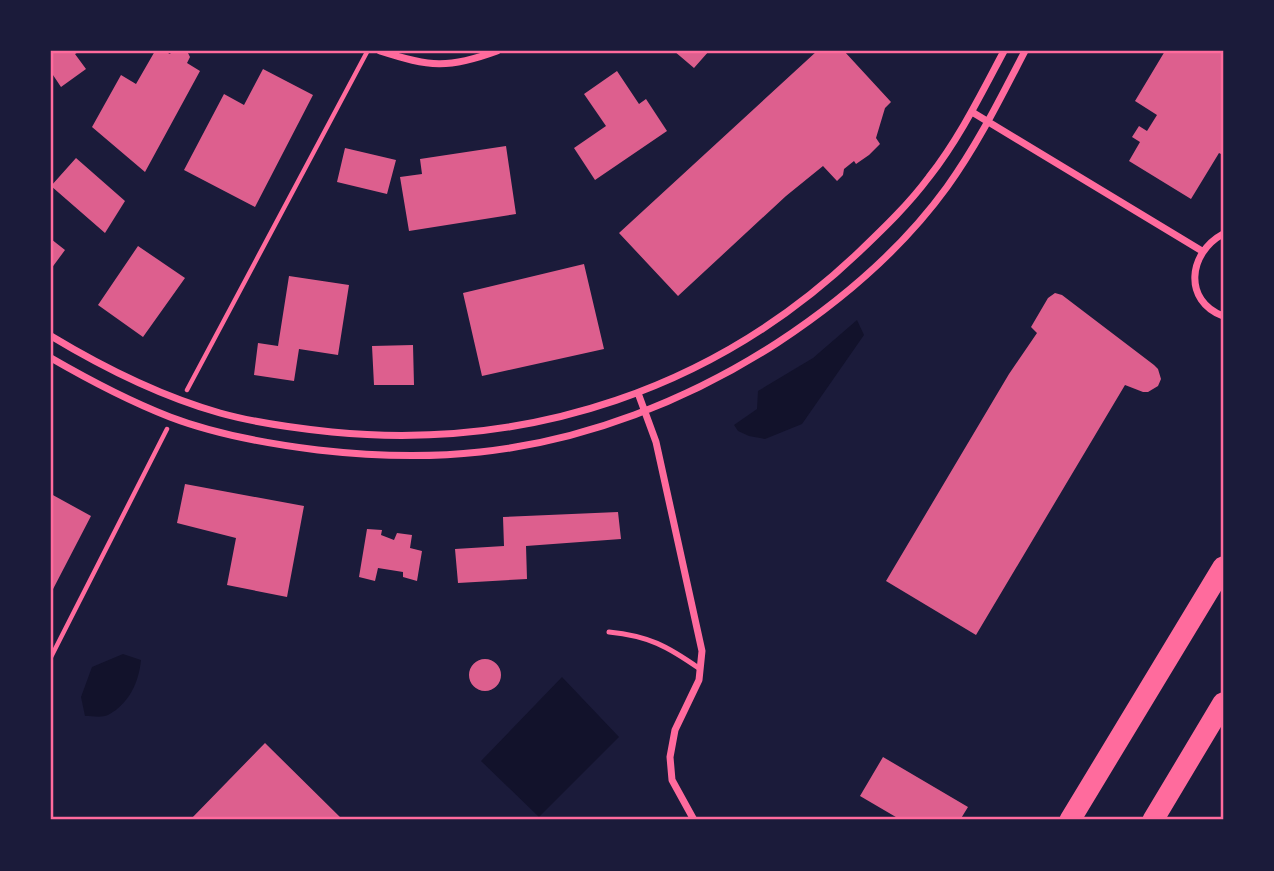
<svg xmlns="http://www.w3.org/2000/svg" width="1274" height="871" font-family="Barlow,sans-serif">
<rect width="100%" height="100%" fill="#1b1b3a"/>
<path fill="#12122b" d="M 857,320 L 864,335 L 802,424 L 765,439 L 749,436 L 738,431 L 734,425 L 757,409 L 758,391 L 813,358 Z
M 123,654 L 141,660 C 139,682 129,704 108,715 C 102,718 92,716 85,716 L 81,697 L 92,667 Z
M 562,677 L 619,737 L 539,817 L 481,761 Z"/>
<path fill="#dd5f8e" d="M 51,51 L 80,51 L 75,54 L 86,69 L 61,87 L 51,72 Z
M 155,51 L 164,51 L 170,54 L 172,51 L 187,51 L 190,57 L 187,63 L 200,71 L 145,172 L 92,127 L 121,75 L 136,84 Z
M 674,51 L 709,51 L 694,68 Z
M 817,51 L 844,51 L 891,102 L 885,108 L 876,138 L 880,144 L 869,155 L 856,164 L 854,161 L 844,169 L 843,175 L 837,181 L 823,166 L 786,196 L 678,296 L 619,233 Z
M 1165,51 L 1223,51 L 1223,155 L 1219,153 L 1191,199 L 1129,161 L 1140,142 L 1132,137 L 1139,126 L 1147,131 L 1157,115 L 1135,101 Z
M 263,69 L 313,95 L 255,207 L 184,170 L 224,94 L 244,105 Z
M 617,71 L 639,104 L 646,99 L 667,131 L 595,180 L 574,148 L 606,126 L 584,94 Z
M 506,146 L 516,214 L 409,231 L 400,177 L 422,174 L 420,159 Z
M 345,148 L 396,160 L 387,194 L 337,182 Z
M 76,158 L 125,201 L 105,233 L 51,186 Z
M 51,239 L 65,250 L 51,269 Z
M 138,246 L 185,278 L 143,337 L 98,305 Z
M 584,264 L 604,349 L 482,376 L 463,293 Z
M 289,276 L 349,285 L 338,355 L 299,349 L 294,381 L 254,375 L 258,343 L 278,346 Z
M 1055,293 L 1062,295 L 1154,365 L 1158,369 L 1161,379 L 1158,386 L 1148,392 L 1143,392 L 1125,385 L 976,635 L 886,581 L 1009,374 L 1037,333 L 1031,327 L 1048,298 Z
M 413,345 L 414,385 L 374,385 L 372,346 Z
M 185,484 L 304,506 L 287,597 L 227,585 L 236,538 L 177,523 Z
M 51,494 L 91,516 L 51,593 Z
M 618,512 L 621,539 L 526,546 L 527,579 L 458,583 L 455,549 L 504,546 L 503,517 Z
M 367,529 L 382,530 L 381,535 L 394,540 L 397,533 L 412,535 L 410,548 L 422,551 L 417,581 L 403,577 L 403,572 L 378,568 L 375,581 L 359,577 Z
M469 675a16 16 0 1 1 32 0a16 16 0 1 1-32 0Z
M 265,743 L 343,820 L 190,820 Z
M 883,757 L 968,807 L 960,820 L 901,820 L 860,796 Z"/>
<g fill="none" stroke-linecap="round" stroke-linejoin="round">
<path stroke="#ff6b9d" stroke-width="4.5" d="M 187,390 L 367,52
M 51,657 L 167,429"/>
<path stroke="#ff6b9d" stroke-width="5" d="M 609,632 C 649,636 667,646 700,669"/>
<path stroke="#ff6b9d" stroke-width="7" d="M 380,51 C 430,67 448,69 497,51
M 972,112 L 1202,251
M 1223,234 C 1188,253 1183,301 1223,316
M 51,336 C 104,368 160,396 220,413 C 256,423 294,428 332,432 C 529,451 716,389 860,251 C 884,228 909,204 929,177 C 959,139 981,94 1004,51
M 51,358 C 89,380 129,401 170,417 C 217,435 269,444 318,450 C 371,456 426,458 480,452 C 585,441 689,400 777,343 C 841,301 902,249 947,187 C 978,144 1001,97 1025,51
M 638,393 L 656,442 L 702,651 L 699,680 L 675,730 L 670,757 L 672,780 L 694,820"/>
<path stroke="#ff6b9d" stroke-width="21" d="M 1070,820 L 1223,567
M 1153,820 L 1223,703"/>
</g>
<rect width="1274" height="871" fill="none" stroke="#1b1b3a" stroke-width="105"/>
<rect x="52" y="52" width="1170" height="766" fill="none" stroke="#ff6b9d" stroke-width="2.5"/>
</svg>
